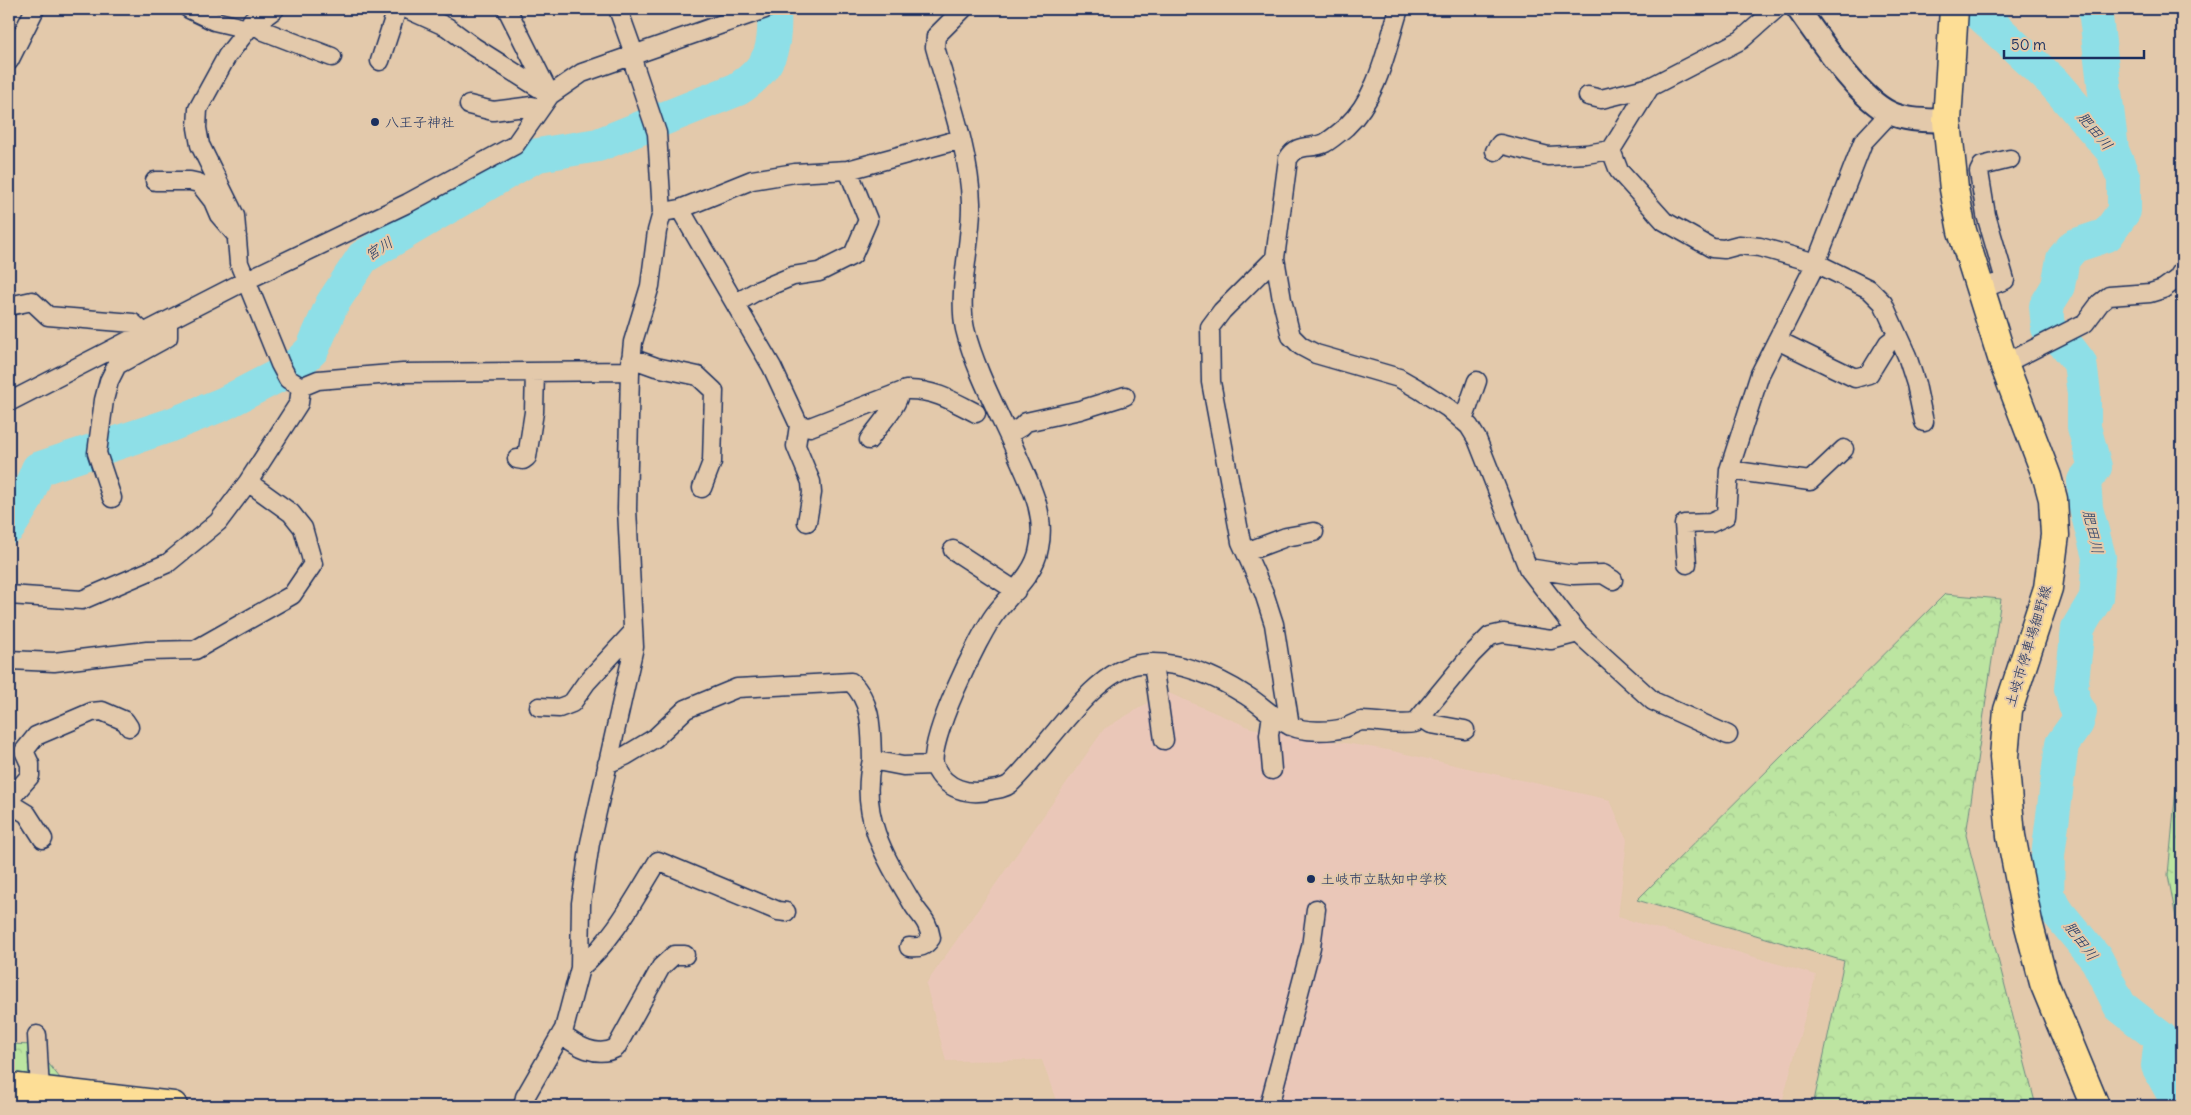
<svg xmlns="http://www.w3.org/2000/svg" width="2191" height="1115" font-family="Delius,'Klee One',sans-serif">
<defs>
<pattern id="forest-crowns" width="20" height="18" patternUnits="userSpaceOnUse" patternTransform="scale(1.25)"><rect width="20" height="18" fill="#bce5a1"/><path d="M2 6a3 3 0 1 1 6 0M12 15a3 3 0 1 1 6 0" fill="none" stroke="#a1c58d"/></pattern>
</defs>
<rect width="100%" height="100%" fill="#e3c9ab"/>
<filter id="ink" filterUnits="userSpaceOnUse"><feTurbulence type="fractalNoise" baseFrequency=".02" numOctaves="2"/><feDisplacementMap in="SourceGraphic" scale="10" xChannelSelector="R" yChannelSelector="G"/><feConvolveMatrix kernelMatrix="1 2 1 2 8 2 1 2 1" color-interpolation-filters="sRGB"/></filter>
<g filter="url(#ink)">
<path fill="#eac7b8" d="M 1166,692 L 1251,728 L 1388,750 L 1610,800 L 1627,840 L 1618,917 L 1816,975 L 1781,1106 L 1058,1106 L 1042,1060 L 946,1061 L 926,984 L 1104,729 Z"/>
<path fill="url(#forest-crowns)" stroke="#6c8a80" d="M 1945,594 L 2001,599 L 1966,835 L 2036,1106 L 1813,1106 L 1844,961 L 1637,900 Z
M 2182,723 L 2182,950 L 2168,875 Z
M 9,1044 L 34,1045 L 67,1087 L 70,1106 L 9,1106 Z"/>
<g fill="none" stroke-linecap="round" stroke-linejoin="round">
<path stroke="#8edfe7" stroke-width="34" d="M 1975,9 L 2053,82 L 2112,150 L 2124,179 L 2124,211 L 2107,235 L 2074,246 L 2063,259 L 2058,286 L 2046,306 L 2048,328 L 2067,346 L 2080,363 L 2084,393 L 2084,427 L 2095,467 L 2084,481 L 2086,508 L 2099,557 L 2096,598 L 2078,628 L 2071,689 L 2075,705 L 2080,712 L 2077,723 L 2062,744 L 2048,856 L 2047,896 L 2059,914 L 2097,960 L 2120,1006 L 2161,1038 L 2158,1066 L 2180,1106
M 2095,9 L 2112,150
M 9,527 L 25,501 L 38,469 L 168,426 L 223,404 L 293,368 L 312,350 L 332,304 L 363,257 L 524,162 L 538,155 L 598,145 L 738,89 C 772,67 776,47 774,9"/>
<defs>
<path id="minor" d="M 189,9 L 214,21 L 248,29 L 252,20
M 275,9 L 248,29 L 227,56 L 198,109 L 197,128 L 200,145 L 235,216 L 239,263 L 280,364 L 288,379 L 301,387
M 407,9 L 447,27 L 474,47 L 550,95
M 507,9 L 549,93
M 963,9 L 936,36 L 935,47 C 948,94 970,154 971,203 C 972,242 957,292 965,329 C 975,371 1002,419 1019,459 C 1032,488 1046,516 1039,548 C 1035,574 1010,594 995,614 C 979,635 925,745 935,767 C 945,789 969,796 991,790 C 998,789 1005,788 1010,784 C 1044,753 1093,669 1140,664 C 1177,659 1217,677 1247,696 C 1262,705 1275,720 1291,726 C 1304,732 1330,732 1344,728 C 1350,726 1356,722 1362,721 C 1381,721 1397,726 1415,723 L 1471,655 L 1490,636 L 1503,633 L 1551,640 L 1578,633
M 1399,9 C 1386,49 1379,96 1346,127 C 1340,132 1332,139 1325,143 C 1311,150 1297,142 1288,159 L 1275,258 L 1282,300 L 1291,336 L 1301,346 L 1316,354 L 1399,378 L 1420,390 L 1448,408 L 1469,426 L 1477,439 L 1528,568 L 1578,633 L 1653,701 L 1728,735
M 254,24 L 264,31 L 332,57
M 9,61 L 35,9
M 380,61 L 397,9
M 1588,96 L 1601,99 L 1650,87
M 469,105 L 493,111 L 532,106 L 540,109
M 1611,150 L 1619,171 L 1664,221 L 1712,248 L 1724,249 L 1739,245 L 1760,247 L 1816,263 L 1869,289 L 1883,303 L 1907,356 L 1916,384 L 1924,422
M 1495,151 L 1500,144 L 1548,156 L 1586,154 L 1611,150 L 1650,87 L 1741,40 L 1776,9
M 155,181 L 190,181 L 199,183 L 213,201 L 219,215 L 237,236
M 680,209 L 772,367 L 799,425 L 796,446 L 811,482 L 812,493 L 807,522
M 669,211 L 680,209 L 752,180 L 795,173 L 848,170 L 961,139
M 1275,258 L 1222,311 L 1210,327 L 1211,382 L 1241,542 L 1264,593 L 1274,624 L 1290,726
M 1979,290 L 2005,280 L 1986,215 L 1979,172 L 1982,166 L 2010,159
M 736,303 L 757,291 L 793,276 L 819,272 L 853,255 L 868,220 L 848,170
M 9,306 L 32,301 L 48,316 L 133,323 L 145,334
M 1777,340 L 1855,378 L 1869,374 L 1888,343 L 1897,336
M 631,358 L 656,367 L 698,376 L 714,391 L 712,462 L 702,488
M 2004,364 L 2085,323 L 2100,303 L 2109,296 L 2150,293 L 2163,289 L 2177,279 L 2182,271
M 301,387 L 318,380 L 403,373 L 630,371
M 9,402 L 247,280 L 408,203 L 515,145 L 550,95 L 582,73 L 765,9
M 1463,421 L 1477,381
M 799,425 L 810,427 L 906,390 C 933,389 953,401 976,413
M 1009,434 L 1021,427 L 1026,422 L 1080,410 L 1125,396
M 869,440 C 877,427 899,405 899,393
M 1844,449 L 1810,481 L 1729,470 L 1760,374 L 1816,263 L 1863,142 L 1890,113
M 517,459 L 523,460 L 527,457 L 534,412 L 535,372
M 112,498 L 97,453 L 104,400 L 109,381 L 117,365 L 168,337 L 168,322
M 953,550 L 1016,591
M 1246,552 L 1286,537 L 1314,532
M 1687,564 L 1684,524 L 1711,523 L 1726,516 L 1729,470
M 1530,571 L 1535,569 L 1573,575 L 1603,574 L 1613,580
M 9,595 L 82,600 L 168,563 L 218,522 L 248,482 L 299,403 L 301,387
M 9,660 L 54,662 L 147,651 L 195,650 L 292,595 L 313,564 L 303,528 L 291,513 L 248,482
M 1153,664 L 1164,740
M 539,707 L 559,708 L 572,703 L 586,683 L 633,632
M 1272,714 L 1269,735 L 1272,770
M 1420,717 L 1431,724 L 1465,730
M 872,760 C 859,815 884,856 911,901 C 919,916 928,919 931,938 C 925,947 920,948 909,947
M 607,764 L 625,756 L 655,738 L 686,709 L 737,688 L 851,682 C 873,703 871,731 872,760 L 903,766 L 934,765
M 9,800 L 30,776 L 30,764 L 24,751 L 36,736 L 92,712 L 102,711 L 125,721 L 129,727
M 9,803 L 27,814 L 43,839
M 580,968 C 614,939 635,898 658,861 L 778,911 L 786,912
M 561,1034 C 577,1046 596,1058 616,1048 L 661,967 L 674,955 L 685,955
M 37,1035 L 40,1091
M 523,1106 L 525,1097 L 564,1029 L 580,968 L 581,903 L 590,843 L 634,647 L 627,509 L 630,371 L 633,342 L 650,286 L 657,231 L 662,213 L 657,133 L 633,62 L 632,48 L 618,9
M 1269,1106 L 1311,947 L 1316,909"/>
<path id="tertiary" d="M 1798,9 C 1819,38 1858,98 1890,113 C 1907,121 1929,120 1947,121"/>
<path id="primary" d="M 1954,9 L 1947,121 L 1954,189 L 1962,231 L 2004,364 L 2047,477 L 2053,499 L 2055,535 L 2048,588 L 2008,710 L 2004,757 L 2011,836 L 2028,922 L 2044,983 L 2095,1106
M 9,1087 L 173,1106"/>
</defs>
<use href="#minor" stroke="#1b2f5e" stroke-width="21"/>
<use href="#tertiary" stroke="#1b2f5e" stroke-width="26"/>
<use href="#primary" stroke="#1b2f5e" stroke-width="31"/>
<use href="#minor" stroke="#e3c9ab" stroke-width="18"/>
<use href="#tertiary" stroke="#e3c9ab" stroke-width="22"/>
<use href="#primary" stroke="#fdde96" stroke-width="28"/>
</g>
</g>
<g fill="#1b2f5e" stroke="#e3c9ab" stroke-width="2">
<circle cx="375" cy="122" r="5"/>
<circle cx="1311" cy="879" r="5"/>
</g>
<g text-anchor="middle" stroke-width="4" stroke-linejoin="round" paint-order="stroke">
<g font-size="14" fill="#1b2f5e" stroke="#e3c9ab" text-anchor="start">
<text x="385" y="127">八王子神社</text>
<text x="1321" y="884">土岐市立駄知中学校</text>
</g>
<g font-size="14" fill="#1b2f5e" stroke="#e3c9ab">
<text transform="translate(2028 646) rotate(-73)" y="5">土岐市停車場細野線</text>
</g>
<g font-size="15" font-style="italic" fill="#213865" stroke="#e3c9ab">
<text transform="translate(2095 131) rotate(50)" y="5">肥田川</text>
<text transform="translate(379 249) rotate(-33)" y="5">宮川</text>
<text transform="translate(2093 532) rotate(77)" y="5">肥田川</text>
<text transform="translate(2081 941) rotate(53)" y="5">肥田川</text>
</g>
</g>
<rect width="2191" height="1115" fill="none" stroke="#e3c9ab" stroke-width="30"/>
<rect x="15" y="15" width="2161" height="1085" fill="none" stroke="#1b2f5e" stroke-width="2" filter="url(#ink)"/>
<path d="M2004 50v8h140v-8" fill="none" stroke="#1b2f5e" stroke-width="2.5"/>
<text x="2011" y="50" font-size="15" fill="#1b2f5e" stroke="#e3c9ab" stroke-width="4" paint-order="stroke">50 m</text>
</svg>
